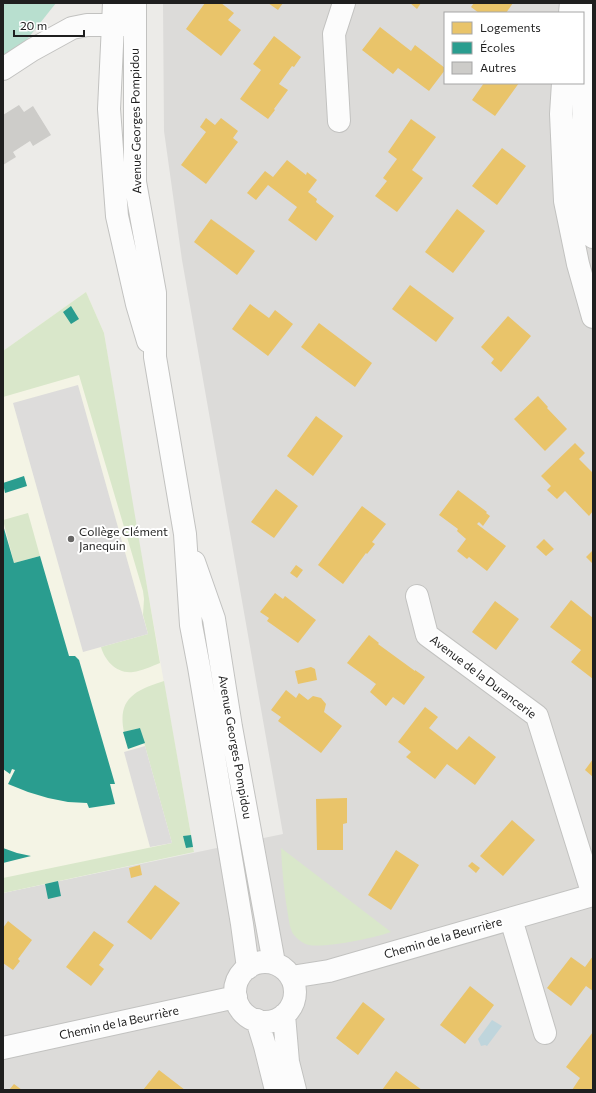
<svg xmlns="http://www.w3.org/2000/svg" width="596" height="1093" font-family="Commissioner,sans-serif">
<rect width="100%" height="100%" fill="#ecebe8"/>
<path fill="#dcdbd9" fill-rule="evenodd" d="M 163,3 L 593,3 L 593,1090 L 3,1090 L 3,893 L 283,834 L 182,260 L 164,131 ZM 445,13 L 583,13 L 583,83 L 445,83 Z"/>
<path fill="#f4f4e5" d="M 86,292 L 104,333 L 127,474 L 194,852 L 3,893 L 3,351 Z"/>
<path fill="#d9e7ca" d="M 86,292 L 104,333 L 160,663 C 152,666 142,671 133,672 C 117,674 105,661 101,647 L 148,634 L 143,615 L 144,599 L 143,591 L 79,375 L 3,397 L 3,351 Z
M 28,513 L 40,556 L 14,563 L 3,520 Z
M 164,681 L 191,835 L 184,836 L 186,848 L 193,847 L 194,852 L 3,893 L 3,878 L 172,843 L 140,728 L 124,732 C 117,699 135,690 164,681 Z
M 281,848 L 391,932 C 375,938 325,948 309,945 C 304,944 298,940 294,935 C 290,930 289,921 288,915 C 284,892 282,871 281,848 Z"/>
<path fill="#b8dfcf" d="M 3,3 L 56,3 L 25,42 L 3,60 Z"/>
<path fill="#dddcdb" d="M 78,385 L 148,634 L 83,652 L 13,403 Z
M 145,746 L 172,843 L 150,847 L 124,752 Z"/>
<path fill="#bfd5dc" d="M 492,1020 L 502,1026 L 487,1046 L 485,1045 L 481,1046 L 478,1039 Z"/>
<path fill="#e9c46a" d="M 205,3 L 221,3 L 234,13 L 228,20 L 241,30 L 221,56 L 186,29 Z
M 268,3 L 283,3 L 278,10 Z
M 410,3 L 421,3 L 417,9 Z
M 474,3 L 513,3 L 506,13 L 479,13 L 471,7 Z
M 380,27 L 411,51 L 415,45 L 445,68 L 445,70 L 429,91 L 398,68 L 393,74 L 362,50 Z
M 274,36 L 301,57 L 294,67 L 292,66 L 279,84 L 288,90 L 274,109 L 275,110 L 268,119 L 240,99 L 261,70 L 253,64 Z
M 484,83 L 519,83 L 495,116 L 472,100 Z
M 206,118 L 215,125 L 221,118 L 238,131 L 233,138 L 238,142 L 206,184 L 181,165 L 206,132 L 200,127 Z
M 411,119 L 436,137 L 412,170 L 423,178 L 397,212 L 375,196 L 387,181 L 383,178 L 397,159 L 388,152 Z
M 502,148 L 526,166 L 497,205 L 472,186 Z
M 287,160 L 306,175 L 307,172 L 317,180 L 308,192 L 317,199 L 316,202 L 334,216 L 316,241 L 288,220 L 297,207 L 268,185 L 256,200 L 247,193 L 265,171 L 273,177 Z
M 457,209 L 485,231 L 453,273 L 425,252 Z
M 211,219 L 255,251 L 237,275 L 194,242 Z
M 410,285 L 454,318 L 436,342 L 392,309 Z
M 250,304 L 269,318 L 275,310 L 293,324 L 268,356 L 232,329 Z
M 508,316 L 531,336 L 501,372 L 491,363 L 494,359 L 481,347 Z
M 319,323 L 372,363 L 355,387 L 301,347 Z
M 538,396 L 548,407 L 547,408 L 567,429 L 545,451 L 514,419 Z
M 316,416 L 343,436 L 313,476 L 287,456 Z
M 575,443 L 585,453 L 579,459 L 593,473 L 593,511 L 589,516 L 565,491 L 557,499 L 547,490 L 551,486 L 541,476 Z
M 276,489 L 298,506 L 274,538 L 251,522 Z
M 458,490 L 487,512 L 486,513 L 490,516 L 483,526 L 479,522 L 477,524 L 506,546 L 487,571 L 469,557 L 467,559 L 457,551 L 466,539 L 457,531 L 458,529 L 439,515 Z
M 362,506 L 386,524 L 372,542 L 375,544 L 367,554 L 366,553 L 343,584 L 318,565 Z
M 544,539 L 554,549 L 546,556 L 536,547 Z
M 593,550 L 593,564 L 586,557 Z
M 296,565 L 303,570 L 297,578 L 290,573 Z
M 275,593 L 283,599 L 285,596 L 316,620 L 298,643 L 267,621 L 269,618 L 260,612 Z
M 571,600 L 593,618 L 593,679 L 571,662 L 581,650 L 550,627 Z
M 495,601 L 519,619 L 496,650 L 472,632 Z
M 369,635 L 379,643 L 378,644 L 415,671 L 415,670 L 425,677 L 404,705 L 393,697 L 386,706 L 370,692 L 376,684 L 347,663 Z
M 311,667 L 315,669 L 317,680 L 298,684 L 295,671 Z
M 286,690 L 296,698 L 299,693 L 308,700 L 313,696 L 321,698 L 326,704 L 324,712 L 342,726 L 321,753 L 278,721 L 281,717 L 271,710 Z
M 425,707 L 438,717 L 429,728 L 457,750 L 469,736 L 496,757 L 475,785 L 447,764 L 435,779 L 406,757 L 411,752 L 398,742 Z
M 593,759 L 593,777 L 585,770 Z
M 347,798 L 347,823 L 343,824 L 343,850 L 317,850 L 316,799 Z
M 512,820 L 535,840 L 503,876 L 480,856 Z
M 396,850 L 419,865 L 391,910 L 368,895 Z
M 472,862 L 480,868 L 476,873 L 468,866 Z
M 140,865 L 142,875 L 131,878 L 129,868 Z
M 155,885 L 180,903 L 151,940 L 127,922 Z
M 8,921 L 32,940 L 18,959 L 20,961 L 13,970 L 3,963 L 3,928 Z
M 94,931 L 114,945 L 99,965 L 104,969 L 91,986 L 66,967 Z
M 593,956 L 593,991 L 586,986 L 571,1006 L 547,988 L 571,957 L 585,967 Z
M 470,986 L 494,1005 L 465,1044 L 440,1025 Z
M 363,1002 L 385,1019 L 358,1055 L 336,1038 Z
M 593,1032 L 593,1090 L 572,1090 L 580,1078 L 566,1067 Z
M 159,1070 L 185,1090 L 143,1090 Z
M 396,1071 L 422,1090 L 382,1090 Z
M 14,1084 L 22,1090 L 9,1090 Z"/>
<path fill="#2a9d8f" d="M 71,306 L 79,319 L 71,324 L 63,312 Z
M 24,476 L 27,486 L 5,493 L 3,483 Z
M 3,525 L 14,563 L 40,556 L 69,656 L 75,656 L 79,660 L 115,784 L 110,784 L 115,804 L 89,808 L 87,803 L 68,802 L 48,798 L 28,792 L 8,784 L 15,770 L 12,769 L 10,774 L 3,769 Z
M 140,728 L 145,743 L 128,749 L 123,732 Z
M 191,835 L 193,847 L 186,848 L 183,836 Z
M 3,848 L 17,853 L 31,856 L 3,863 Z
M 58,881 L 61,896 L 48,899 L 45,884 Z"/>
<path fill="#cdccc9" d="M 19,105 L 24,112 L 33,106 L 51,135 L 33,146 L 30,141 L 13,152 L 16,157 L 3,165 L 3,115 Z"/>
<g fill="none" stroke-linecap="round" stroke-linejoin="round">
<defs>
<path id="minor" d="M 114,3 L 109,109 L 117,216 L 137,304 L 148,341
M 135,3 L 135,182 L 155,293 L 155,357 L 185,534 L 191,625 L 199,667 L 242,924 L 248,968
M 590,3 C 584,81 577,159 593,237
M 570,13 L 571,3
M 3,69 L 32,50 L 72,28 L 87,25 L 128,25
M 563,83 L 561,114 L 565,201 L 578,264 L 593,317
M 339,121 L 334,34 L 344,3
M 194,562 L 214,619 L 231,727 L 274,963
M 417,596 L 427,635 L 537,716 L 593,895
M 511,919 L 545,1033
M235 992a30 30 0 1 1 60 0a30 30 0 1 1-60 0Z
M 291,977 L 329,971 L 593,895
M 284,1015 L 288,1062 L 295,1090
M 257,1020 L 265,1046 L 276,1090
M 3,1048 L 236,997"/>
</defs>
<use href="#minor" stroke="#c2c2c0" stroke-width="24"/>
<use href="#minor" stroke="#fcfcfc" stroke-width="22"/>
</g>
<circle fill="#676665" stroke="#fff" stroke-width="1.5" cx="71" cy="539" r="4"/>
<g text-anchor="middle" stroke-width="4" stroke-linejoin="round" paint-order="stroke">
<g font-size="12" fill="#1f1f1f" stroke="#fff">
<text transform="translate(136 121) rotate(-91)" y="4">Avenue Georges Pompidou</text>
<text transform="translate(483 677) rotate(37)" y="4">Avenue de la Durancerie</text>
<text transform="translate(235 747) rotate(80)" y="4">Avenue Georges Pompidou</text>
<text transform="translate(443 938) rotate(-16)" y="4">Chemin de la Beurrière</text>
<text transform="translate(119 1023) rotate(-12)" y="4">Chemin de la Beurrière</text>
</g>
<g font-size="12" fill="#1f1f1f" stroke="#fff" text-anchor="start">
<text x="79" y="536">Collège Clément<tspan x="79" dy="14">Janequin</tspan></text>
</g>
</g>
<rect width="596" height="1093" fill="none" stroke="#1f1f1f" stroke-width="8"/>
<rect x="444" y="12" width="140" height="72" fill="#ffffff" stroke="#a5a5a5"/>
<rect x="452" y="22" width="20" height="12" fill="#e9c46a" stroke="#a5a5a5"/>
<text x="480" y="32" font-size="12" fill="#1f1f1f">Logements</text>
<rect x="452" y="42" width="20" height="12" fill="#2a9d8f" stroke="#a5a5a5"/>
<text x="480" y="52" font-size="12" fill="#1f1f1f">Écoles</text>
<rect x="452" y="62" width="20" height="12" fill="#cdccc9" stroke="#a5a5a5"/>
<text x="480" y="72" font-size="12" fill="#1f1f1f">Autres</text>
<path d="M14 30v6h70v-6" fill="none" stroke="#1f1f1f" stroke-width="2"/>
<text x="20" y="30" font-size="12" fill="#1f1f1f" stroke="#ffffff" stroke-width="3" paint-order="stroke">20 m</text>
</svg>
